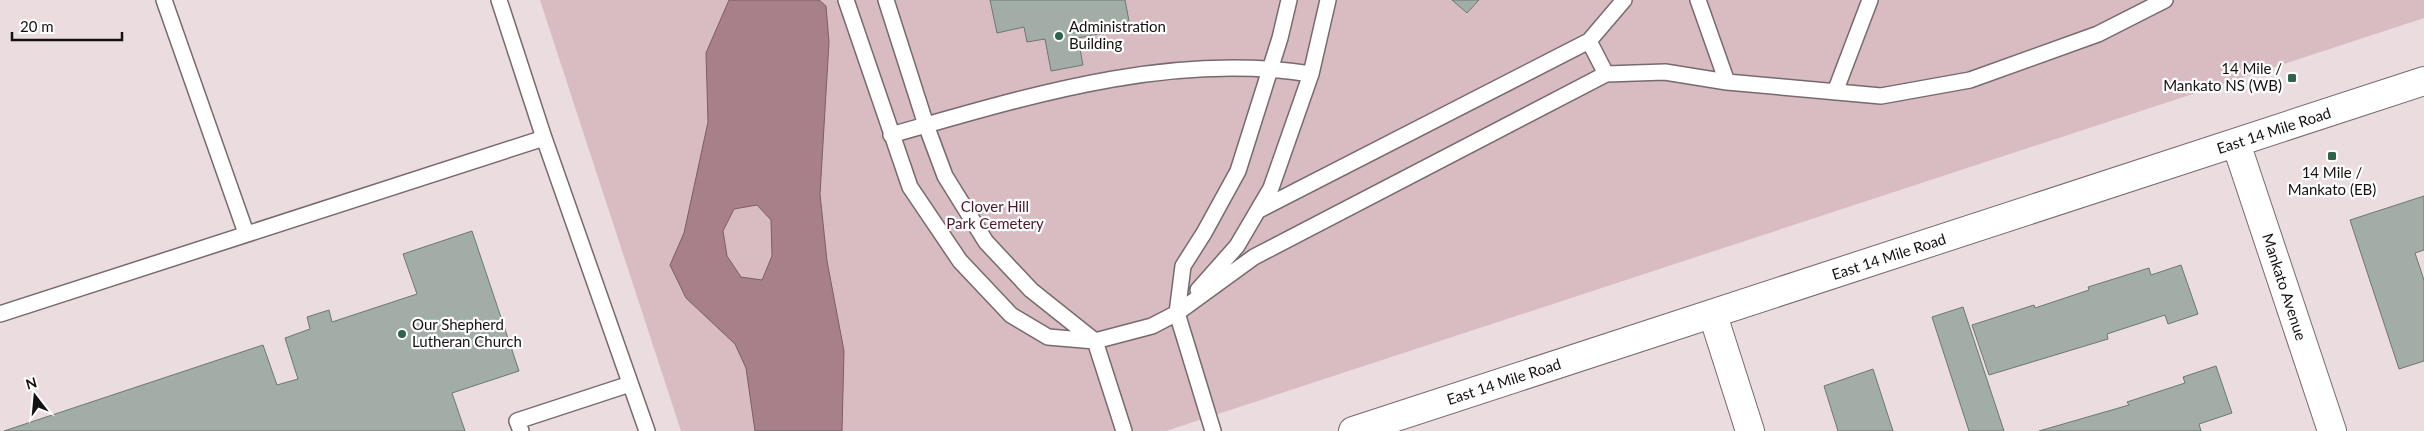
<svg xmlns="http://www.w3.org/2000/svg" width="2424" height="431" font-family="Lato,sans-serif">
<rect width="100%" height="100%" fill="#eadcdf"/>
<path fill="#d9bbc2" d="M 540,0 L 2424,0 L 2424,18 L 1166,431 L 681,431 Z"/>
<path fill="#a7808a" stroke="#7b5e66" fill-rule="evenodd" d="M 729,0 L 819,0 L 826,6 L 829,42 L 820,194 L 827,261 L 844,351 L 842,431 L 755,431 L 746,368 L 735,344 L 686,298 L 670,265 L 684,233 L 708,122 L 706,53 ZM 757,205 L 771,220 L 772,256 L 762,280 L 741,277 L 727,256 L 723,231 L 734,209 Z"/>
<path fill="#a1ada6" stroke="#6d7872" d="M 990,0 L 1125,0 L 1129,21 L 1108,25 L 1109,32 L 1078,38 L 1083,65 L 1051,71 L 1045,39 L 1027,42 L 1024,27 L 997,33 Z
M 1452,0 L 1479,0 L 1467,13 Z
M 2424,196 L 2424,250 L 2415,253 L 2424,280 L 2424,361 L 2399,369 L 2350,220 Z
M 472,231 L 519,371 L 452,393 L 465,431 L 4,431 L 263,345 L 277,385 L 298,379 L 285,338 L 310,329 L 307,317 L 329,310 L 332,322 L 417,294 L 403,254 Z
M 2181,265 L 2198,314 L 2168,324 L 2165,315 L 2107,334 L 2108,339 L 1989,375 L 1972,325 L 2034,305 L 2035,308 L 2089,290 L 2088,287 L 2149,268 L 2151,275 Z
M 1963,307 L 2004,431 L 1969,431 L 1932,317 Z
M 2216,366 L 2232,413 L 2199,424 L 2201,431 L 2039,431 L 2129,405 L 2127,402 L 2185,383 L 2183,377 Z
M 1873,369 L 1893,431 L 1838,431 L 1824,386 Z"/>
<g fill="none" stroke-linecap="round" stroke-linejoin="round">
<defs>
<path id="service" d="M 164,0 L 246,233
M 499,0 L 544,138 L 647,431
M 846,0 L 910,187 L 960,261 L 1011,315 L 1048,337 L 1095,341 L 1152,326 L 1177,313 L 1254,257 L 1606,74 L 1665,72 L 1727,82 L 1881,96 L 1970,80 L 2098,34 L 2165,0
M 886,0 L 926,125 L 945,176 L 986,242 L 1031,290 L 1095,341 L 1124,431
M 1698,0 L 1727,82
M 1589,41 L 1606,74
M 1835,92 L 1870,0
M 891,135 C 1025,97 1170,51 1311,74
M 1259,210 L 1589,41 L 1624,0
M 1198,290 L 1237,246 L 1271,188 L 1311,74 L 1328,0
M 0,314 L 544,138
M 521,431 L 517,421 L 630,384
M 1213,431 L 1177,313 L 1183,266 L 1204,233 L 1238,171 L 1280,38 L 1289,0"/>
<path id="minor" d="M 2236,143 L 2332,431
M 1713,315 L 1750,431"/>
<path id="secondary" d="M 1353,431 L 2424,81"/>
</defs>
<use href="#service" stroke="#776a6d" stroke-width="18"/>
<use href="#minor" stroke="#776a6d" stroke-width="30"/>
<use href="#secondary" stroke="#776a6d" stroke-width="30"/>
<use href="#service" stroke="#fff" stroke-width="15"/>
<use href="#minor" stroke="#fff" stroke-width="28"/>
<use href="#secondary" stroke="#fff" stroke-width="28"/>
</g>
<g fill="#2d644b" stroke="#fff" stroke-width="2">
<circle cx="1059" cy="36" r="5"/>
<rect x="2287" y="73" width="10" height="10" rx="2.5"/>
<rect x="2327" y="151" width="10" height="10" rx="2.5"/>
<circle cx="402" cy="334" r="5"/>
</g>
<g text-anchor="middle" stroke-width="4.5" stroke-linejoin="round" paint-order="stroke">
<g font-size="15" fill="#151011" stroke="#fff" text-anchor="start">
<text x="1069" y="32">Administration<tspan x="1069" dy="17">Building</tspan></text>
<text x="2282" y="74" text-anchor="end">14 Mile /<tspan x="2282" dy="17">Mankato NS (WB)</tspan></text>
<text x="2332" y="178" text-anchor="middle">14 Mile /<tspan x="2332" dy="17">Mankato (EB)</tspan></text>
<text x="412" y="330">Our Shepherd<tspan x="412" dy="17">Lutheran Church</tspan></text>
</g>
<g font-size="15" fill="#151011" stroke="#fff">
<text transform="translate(2274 131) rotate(-18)" y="5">East 14 Mile Road</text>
<text transform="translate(1889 257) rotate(-18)" y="5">East 14 Mile Road</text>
<text transform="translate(2284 287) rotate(72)" y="5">Mankato Avenue</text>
<text transform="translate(1504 382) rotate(-18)" y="5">East 14 Mile Road</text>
</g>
<g font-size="15" fill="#4b182a" stroke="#fff">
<text x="995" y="212">Clover Hill<tspan x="995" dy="17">Park Cemetery</tspan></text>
</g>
</g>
<g transform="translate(35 396) rotate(344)" stroke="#ffffff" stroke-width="4" paint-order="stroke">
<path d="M0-4L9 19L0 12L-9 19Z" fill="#151011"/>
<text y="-8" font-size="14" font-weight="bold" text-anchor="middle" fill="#151011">N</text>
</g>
<path d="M12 32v8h110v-8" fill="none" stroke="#151011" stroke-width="2.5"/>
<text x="20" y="32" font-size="15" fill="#151011" stroke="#ffffff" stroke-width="4" paint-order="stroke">20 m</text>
</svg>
